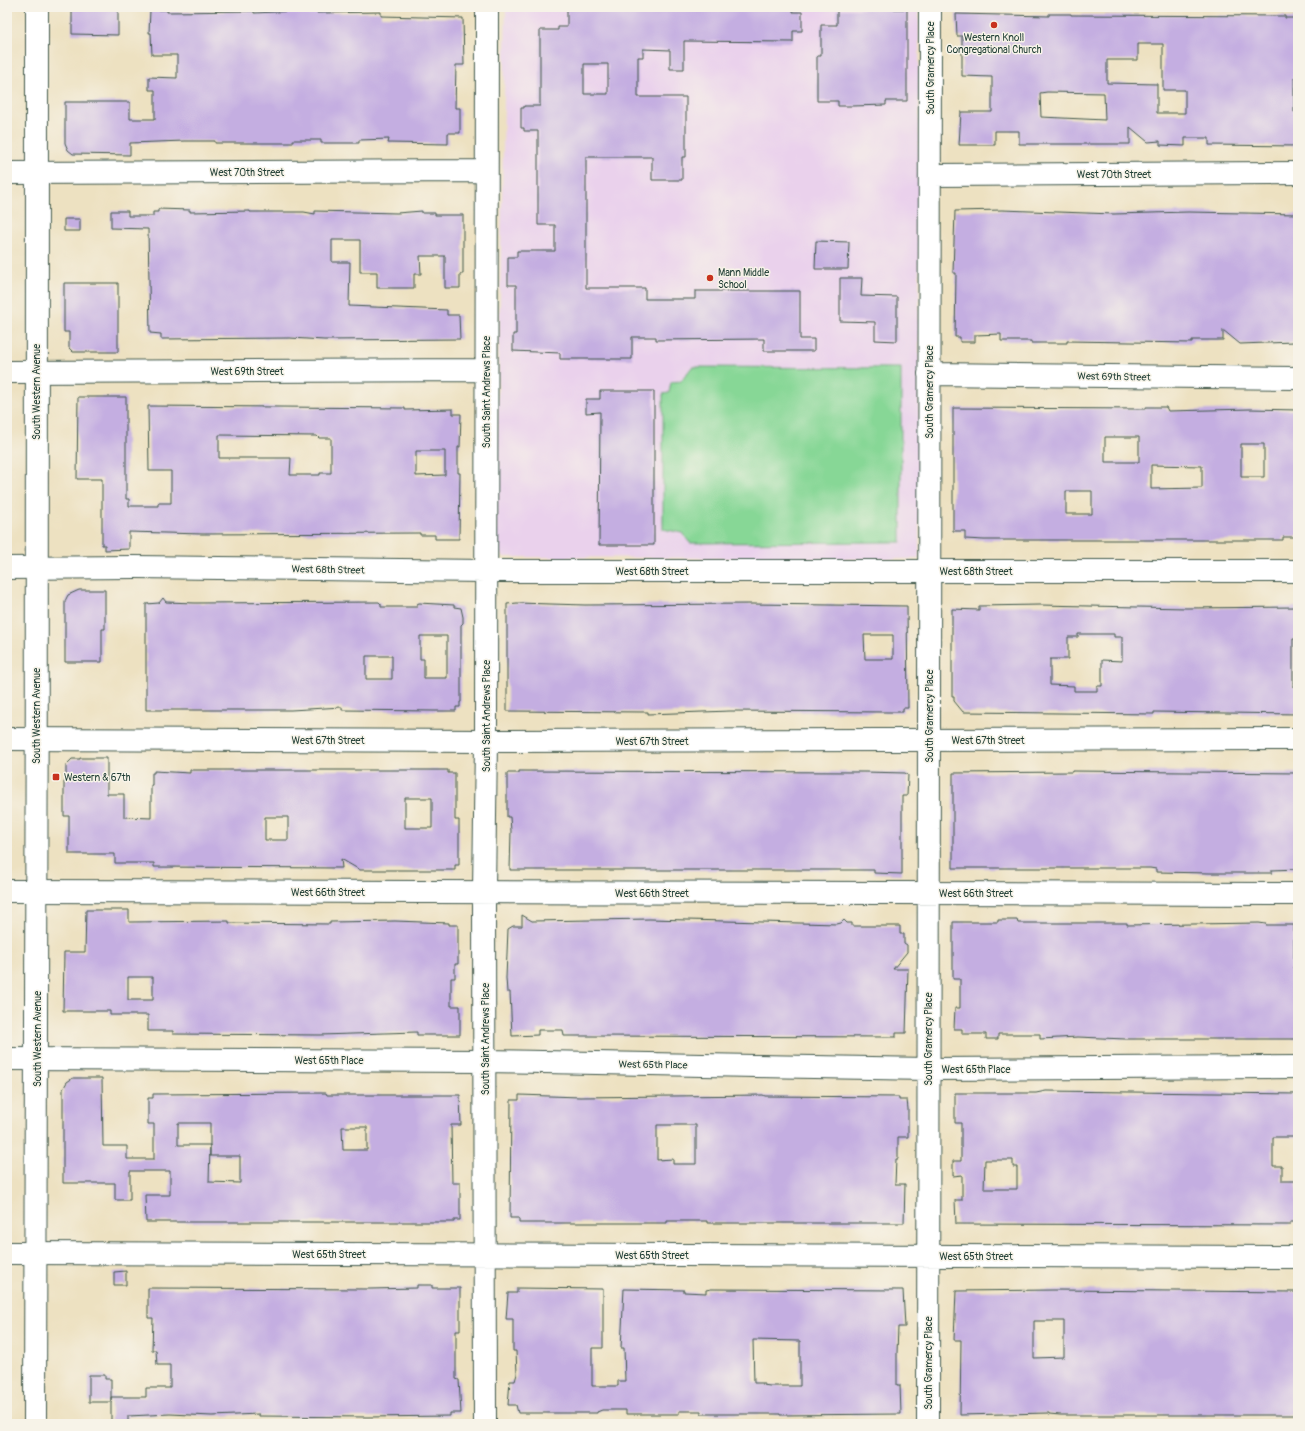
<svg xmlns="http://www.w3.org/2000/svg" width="1305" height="1431" font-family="Pangolin,sans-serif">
<rect width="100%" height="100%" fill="#f7f3e8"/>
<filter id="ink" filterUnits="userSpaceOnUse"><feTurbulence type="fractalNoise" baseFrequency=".025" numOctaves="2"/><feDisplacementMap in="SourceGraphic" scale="8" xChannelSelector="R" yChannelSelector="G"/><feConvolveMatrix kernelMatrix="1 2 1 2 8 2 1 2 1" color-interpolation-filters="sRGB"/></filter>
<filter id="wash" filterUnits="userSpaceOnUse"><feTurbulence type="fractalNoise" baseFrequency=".012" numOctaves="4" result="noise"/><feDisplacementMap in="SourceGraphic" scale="16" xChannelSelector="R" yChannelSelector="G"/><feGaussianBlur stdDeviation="0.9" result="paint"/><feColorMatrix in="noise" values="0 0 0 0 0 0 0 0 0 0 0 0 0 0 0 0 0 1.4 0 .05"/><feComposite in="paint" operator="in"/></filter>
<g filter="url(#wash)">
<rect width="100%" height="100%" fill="#ede1c1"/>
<path fill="#ead1ec" d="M 506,7 L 919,7 L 919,559 L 504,557 L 495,549 Z"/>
<path fill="#87d796" stroke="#538a65" d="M 692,367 L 901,368 L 901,542 L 690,543 L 682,533 L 663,529 L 663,394 L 669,393 L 671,382 L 681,381 Z"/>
<g id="blocks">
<path fill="#c4aee1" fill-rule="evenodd" d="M 72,7 L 118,7 L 118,35 L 72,34 Z
M 567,9 L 793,9 L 793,12 L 802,12 L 802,31 L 793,31 L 793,42 L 684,41 L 684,69 L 670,69 L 670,50 L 643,49 L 643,57 L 638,57 L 638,97 L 686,97 L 686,157 L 682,157 L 682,180 L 652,180 L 652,157 L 586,157 L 586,288 L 645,288 L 645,299 L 695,299 L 695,291 L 800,291 L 800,339 L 814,339 L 814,351 L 764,351 L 764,339 L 656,340 L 656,337 L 632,337 L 632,359 L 560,359 L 560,353 L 513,351 L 513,334 L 516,334 L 516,285 L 508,285 L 508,257 L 517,257 L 517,251 L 555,251 L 555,225 L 538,225 L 538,131 L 524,131 L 524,128 L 521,128 L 521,108 L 524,108 L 524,106 L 540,106 L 540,30 L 558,30 L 558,27 L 567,27 ZM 584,64 L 608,64 L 608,94 L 584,94 Z
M 837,9 L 907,9 L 907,101 L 886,101 L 886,105 L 852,106 L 838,106 L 838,101 L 817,101 L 817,56 L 821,56 L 821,25 L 837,25 Z
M 150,10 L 167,10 L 167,12 L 254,11 L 254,13 L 318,10 L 317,13 L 381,12 L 381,16 L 463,18 L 464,65 L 456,65 L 455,108 L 460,108 L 460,133 L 448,133 L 448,144 L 388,143 L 389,139 L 359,140 L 359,143 L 321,143 L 321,140 L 293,140 L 293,143 L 215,143 L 215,141 L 184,141 L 130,143 L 130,155 L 73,154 L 68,150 L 65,143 L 65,102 L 130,102 L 130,119 L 155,119 L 155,90 L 149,90 L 149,77 L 177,78 L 177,55 L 152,55 L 151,33 L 149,33 Z
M 956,14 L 1049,16 L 1049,14 L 1071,14 L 1071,15 L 1285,16 L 1285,18 L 1298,18 L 1298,59 L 1296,59 L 1296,78 L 1294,78 L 1294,112 L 1298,112 L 1298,146 L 1209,145 L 1209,138 L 1185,138 L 1185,146 L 1160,145 L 1160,141 L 1148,142 L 1130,127 L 1130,144 L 1019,144 L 1019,131 L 995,131 L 995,145 L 959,145 L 961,112 L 992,112 L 992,77 L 962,76 L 962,36 L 957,36 ZM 1138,44 L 1163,44 L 1163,90 L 1185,90 L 1185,113 L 1157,113 L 1157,84 L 1107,83 L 1107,60 L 1138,60 ZM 1047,92 L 1104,93 L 1105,120 L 1041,117 L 1040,93 Z
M 158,209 L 190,210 L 190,212 L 250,211 L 250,212 L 304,212 L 315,214 L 315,211 L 397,213 L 422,211 L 422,213 L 435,213 L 435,215 L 463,215 L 463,274 L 460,274 L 460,288 L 445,288 L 445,256 L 420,256 L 421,274 L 414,274 L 414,288 L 377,288 L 377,272 L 360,272 L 360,240 L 332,240 L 332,262 L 350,262 L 349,306 L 447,310 L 447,315 L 459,315 L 460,339 L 324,340 L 290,338 L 161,339 L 161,334 L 150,333 L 148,229 L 111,228 L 111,211 L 128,211 L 128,216 L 153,216 L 153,212 L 158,212 Z
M 1002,210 L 1114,214 L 1188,212 L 1298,214 L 1298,294 L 1294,294 L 1294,342 L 1240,344 L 1223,330 L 1223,340 L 1192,340 L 1192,343 L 1067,341 L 1067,343 L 1031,343 L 1031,341 L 1001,341 L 1001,334 L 975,335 L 975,342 L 960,342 L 960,337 L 955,337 L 956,273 L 953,273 L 955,211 Z
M 64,219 L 80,219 L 80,231 L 64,231 Z
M 816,241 L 849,242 L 848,269 L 815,269 Z
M 840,278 L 862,278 L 861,296 L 897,297 L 897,341 L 875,340 L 875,322 L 840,321 Z
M 64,283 L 118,283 L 118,352 L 73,352 L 69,348 L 69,332 L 64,332 Z
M 600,391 L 654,391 L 654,545 L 599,545 L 600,412 L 586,413 L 586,399 L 600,399 Z
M 78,397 L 126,397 L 126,499 L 129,499 L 129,506 L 158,506 L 158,503 L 171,503 L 171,471 L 149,471 L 148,406 L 405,408 L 405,410 L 453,409 L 453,414 L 461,414 L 460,447 L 458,447 L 458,473 L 460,473 L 459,539 L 435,539 L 435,535 L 420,535 L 420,533 L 202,534 L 129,532 L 129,549 L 105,550 L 105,545 L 102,545 L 102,479 L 77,479 ZM 219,435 L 317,436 L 319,438 L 331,438 L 331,473 L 320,473 L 320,475 L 290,475 L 291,458 L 219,458 ZM 416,451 L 445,451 L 445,475 L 416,476 Z
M 1146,407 L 1166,407 L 1168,411 L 1250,409 L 1298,410 L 1298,534 L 1294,537 L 1283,537 L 1283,540 L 984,540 L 965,539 L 965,531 L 953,531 L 953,408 L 1146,409 ZM 1105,437 L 1139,437 L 1139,462 L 1105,462 ZM 1241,444 L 1264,444 L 1264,477 L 1241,477 ZM 1151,465 L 1202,466 L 1202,488 L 1151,489 ZM 1066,491 L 1092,491 L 1092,514 L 1066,514 Z
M 79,590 L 105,590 L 105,629 L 102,629 L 102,662 L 65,662 L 65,601 L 68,595 Z
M 163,598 L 166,602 L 195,603 L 379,602 L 381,604 L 381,607 L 417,607 L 417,604 L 419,603 L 454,605 L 454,607 L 461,608 L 463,617 L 463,623 L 461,625 L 461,702 L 460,702 L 460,707 L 456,707 L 456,711 L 434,711 L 342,710 L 342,707 L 291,710 L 146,710 L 146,604 L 159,603 ZM 420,636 L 447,636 L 447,678 L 424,678 L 424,659 L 420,659 ZM 366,656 L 392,656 L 392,679 L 366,679 Z
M 517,603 L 585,605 L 753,604 L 907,606 L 908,708 L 903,708 L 903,712 L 889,712 L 730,711 L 648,714 L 648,712 L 645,712 L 507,711 L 507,604 ZM 864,635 L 893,635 L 893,659 L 865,659 Z
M 1040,605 L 1186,608 L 1298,607 L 1298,639 L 1293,639 L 1293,687 L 1298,686 L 1298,714 L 1154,712 L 1154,714 L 963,712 L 954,701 L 954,696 L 952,696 L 952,609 L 979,610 L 979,606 ZM 1078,634 L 1114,634 L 1114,637 L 1122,637 L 1122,661 L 1102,660 L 1102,686 L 1097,686 L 1097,691 L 1074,691 L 1074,686 L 1050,685 L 1050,659 L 1068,659 L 1068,637 L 1078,637 Z
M 80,758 L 107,758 L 107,794 L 124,794 L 124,817 L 151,818 L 151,785 L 152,785 L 152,773 L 154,773 L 154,771 L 190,773 L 190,770 L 448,770 L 448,773 L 455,773 L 455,820 L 459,820 L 459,865 L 455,865 L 455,870 L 360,870 L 341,859 L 342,868 L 154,867 L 154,863 L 115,863 L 115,854 L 69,854 L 69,816 L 64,816 L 64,782 L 66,782 L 66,765 L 72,759 L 80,759 ZM 405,798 L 432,798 L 432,828 L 405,828 ZM 265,817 L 288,817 L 288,840 L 265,840 Z
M 519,771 L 865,772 L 905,773 L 908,775 L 907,796 L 902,796 L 902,874 L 874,873 L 874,870 L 510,870 L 511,831 L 510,817 L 507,817 L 507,773 L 519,773 Z
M 1072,771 L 1298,773 L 1298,869 L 1272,870 L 1272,873 L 1210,873 L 1156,872 L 1156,869 L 1150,868 L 953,868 L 953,773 L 1072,772 Z
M 86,910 L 129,910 L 129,922 L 229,921 L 229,923 L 330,924 L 330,922 L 395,921 L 449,923 L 449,925 L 458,925 L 458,964 L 455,964 L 455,978 L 451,978 L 451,1006 L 460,1006 L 460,1035 L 417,1035 L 417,1032 L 320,1035 L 173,1034 L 173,1031 L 148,1031 L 148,1015 L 110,1015 L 110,1011 L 63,1011 L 64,952 L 85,952 ZM 128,977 L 153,977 L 153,1000 L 128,1000 Z
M 522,915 L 532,921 L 650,919 L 837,924 L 841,923 L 844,920 L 847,923 L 852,923 L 852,926 L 900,926 L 900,934 L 904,934 L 904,943 L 907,945 L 907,952 L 893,969 L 908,969 L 906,1033 L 896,1033 L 896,1037 L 588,1036 L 564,1036 L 563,1030 L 538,1030 L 538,1035 L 512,1036 L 510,992 L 507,992 L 506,978 L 508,929 L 513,926 L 522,926 Z
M 998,920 L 1017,920 L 1018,923 L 1127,923 L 1127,925 L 1259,923 L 1266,924 L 1266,925 L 1294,925 L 1294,968 L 1298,968 L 1298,1036 L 1296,1036 L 1296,1039 L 1125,1039 L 1078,1037 L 1040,1039 L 1040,1034 L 998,1034 L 998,1039 L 986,1039 L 986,1034 L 962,1034 L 962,1029 L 954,1029 L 955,1008 L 960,1008 L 960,979 L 953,979 L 953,922 L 998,922 Z
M 73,1078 L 102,1078 L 103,1146 L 127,1146 L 127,1159 L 154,1159 L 154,1124 L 148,1124 L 148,1098 L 153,1098 L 153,1094 L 326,1093 L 327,1095 L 460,1095 L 461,1125 L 451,1125 L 452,1183 L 460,1183 L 460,1220 L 454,1220 L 454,1222 L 146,1222 L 145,1195 L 170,1195 L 170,1171 L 130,1171 L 130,1200 L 115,1200 L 115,1183 L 63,1183 L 63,1089 L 67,1082 ZM 178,1123 L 210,1123 L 210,1156 L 240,1156 L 240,1183 L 209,1182 L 210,1145 L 178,1145 ZM 342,1127 L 367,1127 L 367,1150 L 343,1150 Z
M 1046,1091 L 1298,1094 L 1298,1137 L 1273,1137 L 1273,1166 L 1282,1166 L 1282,1181 L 1297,1181 L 1296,1222 L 1290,1222 L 1290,1225 L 956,1224 L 955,1200 L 962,1200 L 962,1175 L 953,1176 L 953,1161 L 961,1161 L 961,1123 L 955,1123 L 955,1093 L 1036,1093 ZM 985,1160 L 1013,1160 L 1013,1167 L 1017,1167 L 1017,1189 L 984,1189 Z
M 519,1095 L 580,1097 L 763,1095 L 765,1096 L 899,1097 L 899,1100 L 907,1100 L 908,1109 L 908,1137 L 898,1137 L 898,1159 L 896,1159 L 895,1184 L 905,1184 L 904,1223 L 707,1223 L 707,1221 L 667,1221 L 667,1223 L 519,1223 L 519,1218 L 510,1218 L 511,1100 L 519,1100 ZM 657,1125 L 696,1125 L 696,1164 L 673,1164 L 673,1159 L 657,1160 Z
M 126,1271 L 126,1285 L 114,1285 L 114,1272 Z
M 417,1285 L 432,1285 L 432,1288 L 460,1288 L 460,1331 L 456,1331 L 456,1379 L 459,1380 L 461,1413 L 450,1413 L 450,1416 L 367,1417 L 259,1416 L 259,1414 L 212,1416 L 170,1414 L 128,1416 L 128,1424 L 111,1424 L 111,1397 L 146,1397 L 146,1388 L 170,1388 L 170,1365 L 157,1365 L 156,1350 L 152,1350 L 153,1318 L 148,1318 L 148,1288 L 370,1289 L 417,1288 Z
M 517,1288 L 603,1289 L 603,1348 L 592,1348 L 592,1386 L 618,1386 L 618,1381 L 625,1381 L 624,1348 L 621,1348 L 624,1289 L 684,1290 L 684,1292 L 706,1293 L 706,1290 L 711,1289 L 903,1290 L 905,1327 L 898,1327 L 897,1353 L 897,1385 L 900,1385 L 901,1414 L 780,1415 L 780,1414 L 701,1414 L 701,1411 L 679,1411 L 679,1414 L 626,1414 L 626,1410 L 602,1410 L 597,1412 L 597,1413 L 518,1413 L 516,1405 L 508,1405 L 510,1381 L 515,1381 L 517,1374 L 516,1351 L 513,1351 L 513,1319 L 506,1319 L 508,1293 L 517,1293 ZM 753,1340 L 800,1341 L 800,1386 L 770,1386 L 763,1385 L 763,1383 L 754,1383 Z
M 1054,1290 L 1297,1292 L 1298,1403 L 1295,1403 L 1295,1415 L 1060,1415 L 1049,1414 L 1049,1413 L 960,1415 L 961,1340 L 954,1340 L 956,1291 ZM 1034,1321 L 1064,1321 L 1064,1357 L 1034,1358 Z
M 89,1375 L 105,1375 L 105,1379 L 111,1379 L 111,1402 L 89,1402 Z"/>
</g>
</g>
<g filter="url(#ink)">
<use href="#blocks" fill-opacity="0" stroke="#3e5649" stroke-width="1"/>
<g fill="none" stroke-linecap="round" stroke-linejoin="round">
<defs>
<path id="minor" d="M 7,173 L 486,171
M 930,175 L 1298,173
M 7,372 L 486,370
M 929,374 L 1298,378
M 7,568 L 135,567 L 486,571 L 1298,571
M 7,739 L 486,741 L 1298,739
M 7,891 L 1298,894
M 7,1059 L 485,1061 L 928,1069 L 1298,1067
M 7,1253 L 1298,1257
M 485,1424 L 484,892 L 486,741 L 487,7
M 928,1424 L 930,7"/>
<path id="major" d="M 35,1424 C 37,952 37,479 37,7"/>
</defs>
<use href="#minor" stroke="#3e5649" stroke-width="24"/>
<use href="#major" stroke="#3e5649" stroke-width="24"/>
<use href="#minor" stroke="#fff" stroke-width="22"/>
<use href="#major" stroke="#fff" stroke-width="22"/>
</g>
</g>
<g fill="#c8321e" stroke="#f7f3e8" stroke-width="1.5">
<circle cx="994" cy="25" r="4"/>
<circle cx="710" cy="278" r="4"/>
<rect x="52" y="773" width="8" height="8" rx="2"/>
</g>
<g text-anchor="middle" stroke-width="3" stroke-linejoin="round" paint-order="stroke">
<g font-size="10" fill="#1f3d34" stroke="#f7f3e8" text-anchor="start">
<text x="994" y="41" text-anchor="middle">Western Knoll<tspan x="994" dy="12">Congregational Church</tspan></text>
<text x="718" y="276">Mann Middle<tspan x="718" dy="12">School</tspan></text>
<text x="64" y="781">Western &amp; 67th</text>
</g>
<g font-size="10" fill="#1f3d34" stroke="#f7f3e8">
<text transform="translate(930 68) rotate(-90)" y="4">South Gramercy Place</text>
<text x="247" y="176">West 70th Street</text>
<text x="1114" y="178">West 70th Street</text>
<text x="247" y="375">West 69th Street</text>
<text transform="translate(1114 376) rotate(1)" y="4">West 69th Street</text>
<text transform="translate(36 392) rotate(-90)" y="4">South Western Avenue</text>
<text transform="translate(486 392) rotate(-90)" y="4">South Saint Andrews Place</text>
<text transform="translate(929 392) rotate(-90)" y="4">South Gramercy Place</text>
<text transform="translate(328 569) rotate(1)" y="4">West 68th Street</text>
<text x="652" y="575">West 68th Street</text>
<text x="976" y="575">West 68th Street</text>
<text transform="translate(36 716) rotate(-90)" y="4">South Western Avenue</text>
<text transform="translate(486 716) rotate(-90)" y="4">South Saint Andrews Place</text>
<text transform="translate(929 716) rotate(-90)" y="4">South Gramercy Place</text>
<text x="328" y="744">West 67th Street</text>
<text x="988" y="744">West 67th Street</text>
<text x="652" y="745">West 67th Street</text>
<text x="328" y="896">West 66th Street</text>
<text x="652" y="897">West 66th Street</text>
<text x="976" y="897">West 66th Street</text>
<text transform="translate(37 1039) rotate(-90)" y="4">South Western Avenue</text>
<text transform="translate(485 1039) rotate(-90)" y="4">South Saint Andrews Place</text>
<text transform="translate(928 1039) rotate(-90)" y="4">South Gramercy Place</text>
<text x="329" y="1064">West 65th Place</text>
<text transform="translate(653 1064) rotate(1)" y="4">West 65th Place</text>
<text x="976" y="1073">West 65th Place</text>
<text x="329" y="1258">West 65th Street</text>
<text x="652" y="1259">West 65th Street</text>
<text x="976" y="1260">West 65th Street</text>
<text transform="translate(928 1363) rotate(-90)" y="4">South Gramercy Place</text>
</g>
</g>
<rect width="1305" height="1431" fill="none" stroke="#f7f3e8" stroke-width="24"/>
</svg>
